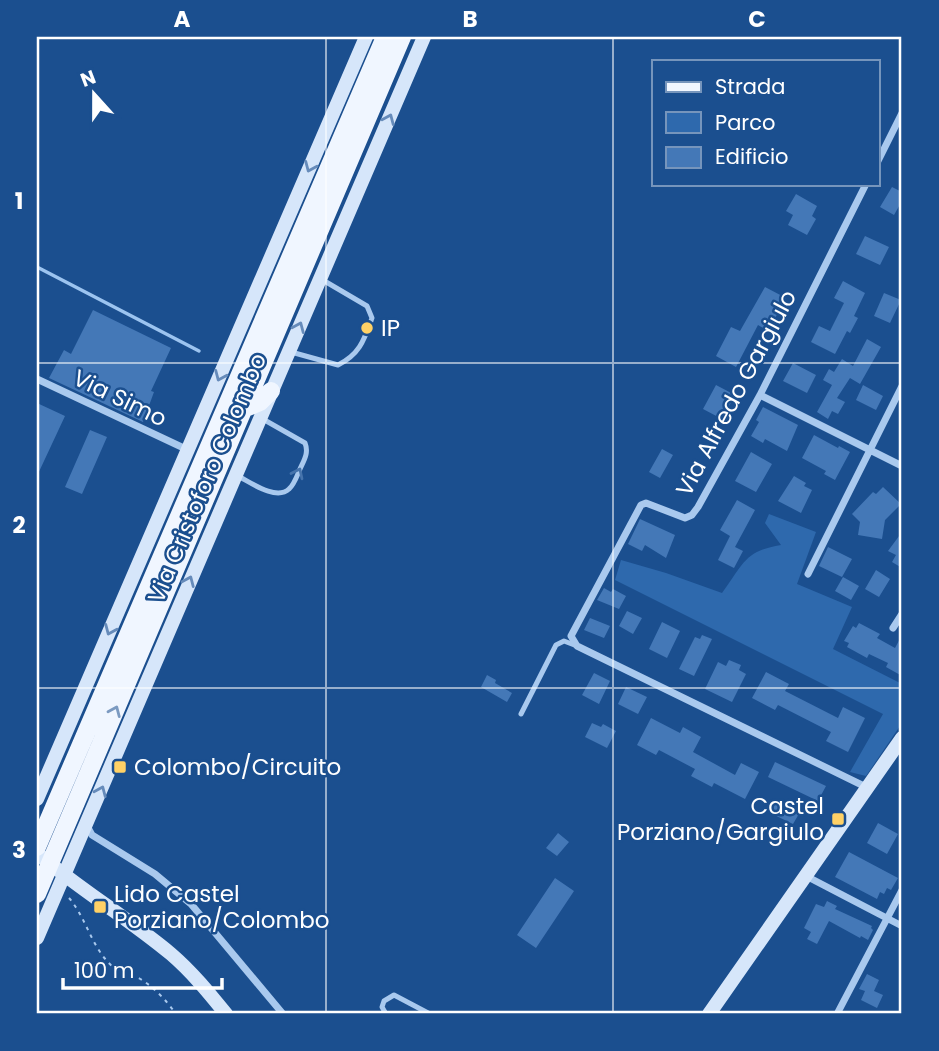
<svg xmlns="http://www.w3.org/2000/svg" width="939" height="1051" font-family="Poppins,sans-serif">
<rect width="100%" height="100%" fill="#1b4f8f"/>
<path fill="#2e69ad" d="M 769,514 L 816,532 L 797,584 L 852,607 L 833,649 L 902,684 L 902,723 L 866,776 L 850,772 L 883,714 L 615,580 L 621,560 L 666,573 L 722,593 C 743,565 744,551 781,545 L 765,523 Z"/>
<g fill="none" stroke-linecap="round" stroke-linejoin="round">
<path stroke="#9cc4f0" stroke-width="3.5" d="M 37,267 L 199,351"/>
</g>
<path fill="#4478b7" d="M 892,187 L 902,192 L 902,201 L 894,215 L 880,207 Z
M 796,194 L 817,206 L 812,216 L 816,219 L 807,235 L 788,225 L 793,215 L 786,211 Z
M 865,236 L 889,247 L 880,265 L 856,254 Z
M 843,281 L 865,293 L 854,316 L 858,318 L 850,333 L 847,331 L 835,354 L 811,342 L 819,326 L 830,331 L 844,303 L 834,298 Z
M 765,287 L 786,298 L 768,331 L 758,325 L 736,367 L 716,356 L 731,327 L 740,331 Z
M 884,293 L 901,300 L 890,323 L 874,316 Z
M 93,310 L 171,348 L 151,391 L 154,392 L 143,422 L 49,378 L 64,350 L 71,354 Z
M 867,339 L 881,347 L 860,384 L 850,378 L 837,398 L 845,402 L 838,414 L 832,411 L 828,419 L 817,412 L 832,385 L 823,380 L 829,369 L 834,372 L 842,359 L 853,366 Z
M 793,363 L 816,375 L 807,393 L 783,381 Z
M 716,385 L 735,395 L 722,419 L 703,409 Z
M 863,385 L 883,396 L 876,410 L 856,400 Z
M 37,403 L 65,416 L 37,476 Z
M 763,407 L 798,425 L 787,451 L 765,439 L 763,443 L 751,436 L 759,422 L 756,420 Z
M 90,430 L 107,437 L 82,494 L 65,487 Z
M 814,435 L 838,448 L 839,446 L 850,452 L 835,480 L 824,474 L 826,471 L 802,458 Z
M 662,449 L 673,455 L 660,478 L 649,472 Z
M 751,452 L 772,464 L 756,492 L 735,481 Z
M 794,476 L 806,483 L 804,486 L 812,490 L 801,513 L 778,501 Z
M 883,487 L 901,504 L 885,520 L 882,539 L 858,535 L 860,522 L 852,514 L 873,492 L 876,494 Z
M 737,500 L 755,510 L 735,547 L 743,551 L 734,568 L 718,560 L 730,536 L 720,530 Z
M 640,519 L 675,535 L 666,558 L 645,545 L 642,551 L 628,544 Z
M 902,532 L 902,568 L 892,562 L 896,555 L 888,551 Z
M 828,547 L 852,559 L 842,577 L 819,566 Z
M 876,570 L 890,579 L 879,597 L 865,589 Z
M 843,577 L 859,586 L 851,600 L 835,591 Z
M 604,588 L 611,592 L 613,589 L 626,596 L 619,609 L 597,600 Z
M 627,611 L 642,618 L 633,634 L 619,626 Z
M 590,618 L 610,626 L 604,638 L 584,630 Z
M 662,622 L 680,631 L 667,658 L 649,649 Z
M 859,623 L 880,634 L 877,638 L 895,648 L 902,635 L 902,676 L 886,667 L 888,663 L 869,654 L 867,658 L 847,647 L 849,643 L 844,641 L 853,626 L 856,628 Z
M 702,635 L 712,639 L 694,676 L 679,669 L 695,637 L 700,639 Z
M 729,660 L 741,665 L 739,670 L 746,674 L 732,702 L 705,689 L 718,662 L 726,666 Z
M 766,672 L 789,684 L 785,691 L 838,718 L 843,707 L 865,718 L 848,752 L 826,741 L 831,732 L 778,705 L 775,710 L 752,698 Z
M 594,673 L 610,681 L 599,704 L 582,695 Z
M 487,675 L 496,680 L 495,683 L 512,693 L 507,702 L 481,687 Z
M 626,687 L 647,697 L 638,714 L 618,704 Z
M 651,718 L 680,733 L 683,727 L 701,737 L 693,752 L 735,775 L 741,763 L 759,772 L 745,799 L 714,783 L 712,787 L 691,776 L 695,769 L 659,750 L 656,755 L 637,745 Z
M 592,723 L 601,727 L 603,724 L 616,731 L 607,748 L 585,737 Z
M 775,762 L 826,786 L 818,801 L 768,777 Z
M 775,799 L 800,812 L 793,824 L 768,812 Z
M 878,823 L 898,834 L 887,854 L 867,843 Z
M 558,833 L 569,842 L 557,856 L 546,848 Z
M 849,852 L 898,878 L 891,890 L 887,888 L 884,894 L 880,892 L 877,899 L 835,877 Z
M 555,878 L 574,891 L 536,948 L 517,935 Z
M 827,901 L 837,906 L 835,909 L 872,926 L 871,928 L 873,930 L 868,940 L 861,936 L 860,938 L 829,921 L 817,944 L 807,939 L 811,932 L 804,928 L 816,904 L 824,907 Z
M 867,974 L 879,980 L 874,991 L 883,995 L 877,1008 L 861,1000 L 865,991 L 859,989 Z"/>
<g fill="none" stroke-linecap="round" stroke-linejoin="round">
<path stroke="#a9c9ee" stroke-width="2" stroke-dasharray="3.5 5" stroke-linecap="butt" d="M 69,898 C 87,919 91,947 112,966 C 119,972 129,973 137,977 C 152,985 167,1001 176,1014"/>
<path stroke="#a9c9ee" stroke-width="5" d="M 291,352 L 338,365 C 360,354 364,340 372,318 L 367,306 L 321,279
M 238,476 C 250,482 276,501 289,489 C 294,485 297,476 300,469 C 304,460 309,453 305,443 L 261,418
M 521,714 L 556,645 L 564,641 L 577,646
M 386,1014 L 382,1007 L 384,1001 L 394,995 L 430,1014"/>
<path stroke="#a9c9ee" stroke-width="7" d="M 878,161 L 902,113
M 37,379 L 188,450
M 760,395 L 902,466
M 808,574 L 902,386
M 893,628 L 902,614
M 866,787 L 577,646 L 571,636 L 641,505 L 646,503 L 685,518 L 692,515 L 698,507 L 760,395 L 866,184
M 87,826 L 92,835 L 155,874 L 191,904 L 283,1014
M 806,876 L 902,926
M 837,1014 L 902,890"/>
<path stroke="#d6e6fa" stroke-width="14" d="M 37,799 L 366,37
M 37,853 C 79,889 128,918 171,954 C 192,972 209,993 226,1014
M 37,938 L 424,37
M 709,1014 L 902,738"/>
<path stroke="#f0f6ff" stroke-width="18" d="M 243,409 L 260,402 L 271,391
M 37,847 L 385,37
M 37,894 L 402,37"/>
</g>
<defs><path id="oneway-chevron" d="M-2-3.5L2.5 0L-2 3.5" fill="none" stroke-width="1.6" stroke-linecap="round" stroke-linejoin="round" transform="scale(1.75)"/></defs>
<g stroke="#668bba">
<use href="#oneway-chevron" transform="translate(389 119) rotate(-67)"/>
<use href="#oneway-chevron" transform="translate(310 167) rotate(113)"/>
<use href="#oneway-chevron" transform="translate(299 327) rotate(-67)"/>
<use href="#oneway-chevron" transform="translate(220 376) rotate(113)"/>
<use href="#oneway-chevron" transform="translate(189 581) rotate(-67)"/>
<use href="#oneway-chevron" transform="translate(110 630) rotate(113)"/>
<use href="#oneway-chevron" transform="translate(101 791) rotate(-67)"/>
</g>
<use stroke="#4674ac" href="#oneway-chevron" transform="translate(298 473) rotate(-64)"/>
<use stroke="#7b9ac1" href="#oneway-chevron" transform="translate(115 711) rotate(-67)"/>
<path fill="none" stroke="#fff" stroke-width="2" stroke-opacity="0.55" d="M 326,37 L 326,1014M 613,37 L 613,1014M 37,363 L 902,363M 37,688 L 902,688"/>
<g fill="#ffd166" stroke="#1b4f8f" stroke-width="2.5">
<circle cx="367" cy="328" r="7"/>
<rect x="113" y="760" width="14" height="14" rx="3.5"/>
<rect x="831" y="812" width="14" height="14" rx="3.5"/>
<rect x="93" y="900" width="14" height="14" rx="3.5"/>
</g>
<g text-anchor="middle" stroke-width="5" stroke-linejoin="round" paint-order="stroke">
<g font-size="23" fill="#fff" stroke="#1b4f8f" text-anchor="start">
<text x="381" y="336">IP</text>
<text x="134" y="775">Colombo/Circuito</text>
<text x="824" y="814" text-anchor="end">Castel<tspan x="824" dy="26">Porziano/Gargiulo</tspan></text>
<text x="114" y="902">Lido Castel<tspan x="114" dy="26">Porziano/Colombo</tspan></text>
</g>
<g font-size="23" fill="#fff" stroke="#1b4f8f">
<text transform="translate(736 393) rotate(-62)" y="8">Via Alfredo Gargiulo</text>
<text transform="translate(120 398) rotate(26)" y="8">Via Simo</text>
<text transform="translate(207 478) rotate(-67)" y="8">Via Cristoforo Colombo</text>
</g>
</g>
<rect width="939" height="1051" fill="none" stroke="#1b4f8f" stroke-width="77"/>
<rect x="652" y="60" width="228" height="126" fill="#1b4f8f" stroke="#7695bc" stroke-width="2"/>
<rect x="666" y="82" width="35" height="10" fill="#f0f6ff" stroke="#7695bc" stroke-width="2"/>
<text x="715" y="94" font-size="21" fill="#ffffff">Strada</text>
<rect x="666" y="112" width="35" height="21" fill="#2e69ad" stroke="#7695bc" stroke-width="2"/>
<text x="715" y="130" font-size="21" fill="#ffffff">Parco</text>
<rect x="666" y="147" width="35" height="21" fill="#4478b7" stroke="#7695bc" stroke-width="2"/>
<text x="715" y="164" font-size="21" fill="#ffffff">Edificio</text>
<g transform="translate(94 94) rotate(339)" stroke="#1b4f8f" stroke-width="5" paint-order="stroke">
<path d="M0-5L12 26L0 18L-12 26Z" fill="#ffffff"/>
<text y="-10" font-size="19" font-weight="bold" text-anchor="middle" fill="#ffffff">N</text>
</g>
<path d="M63 978v10h159v-10" fill="none" stroke="#ffffff" stroke-width="3.5"/>
<text x="74" y="978" font-size="21" fill="#ffffff" stroke="#1b4f8f" stroke-width="5" paint-order="stroke">100 m</text>
<rect x="38" y="38" width="862" height="974" fill="none" stroke="#fff" stroke-width="2.5"/>
<g font-size="23" text-anchor="middle" font-weight="bold" fill="#fff">
<text x="182" y="27">A</text>
<text x="470" y="27">B</text>
<text x="757" y="27">C</text>
<text x="19" y="209">1</text>
<text x="19" y="533">2</text>
<text x="19" y="858">3</text>
</g>
</svg>
